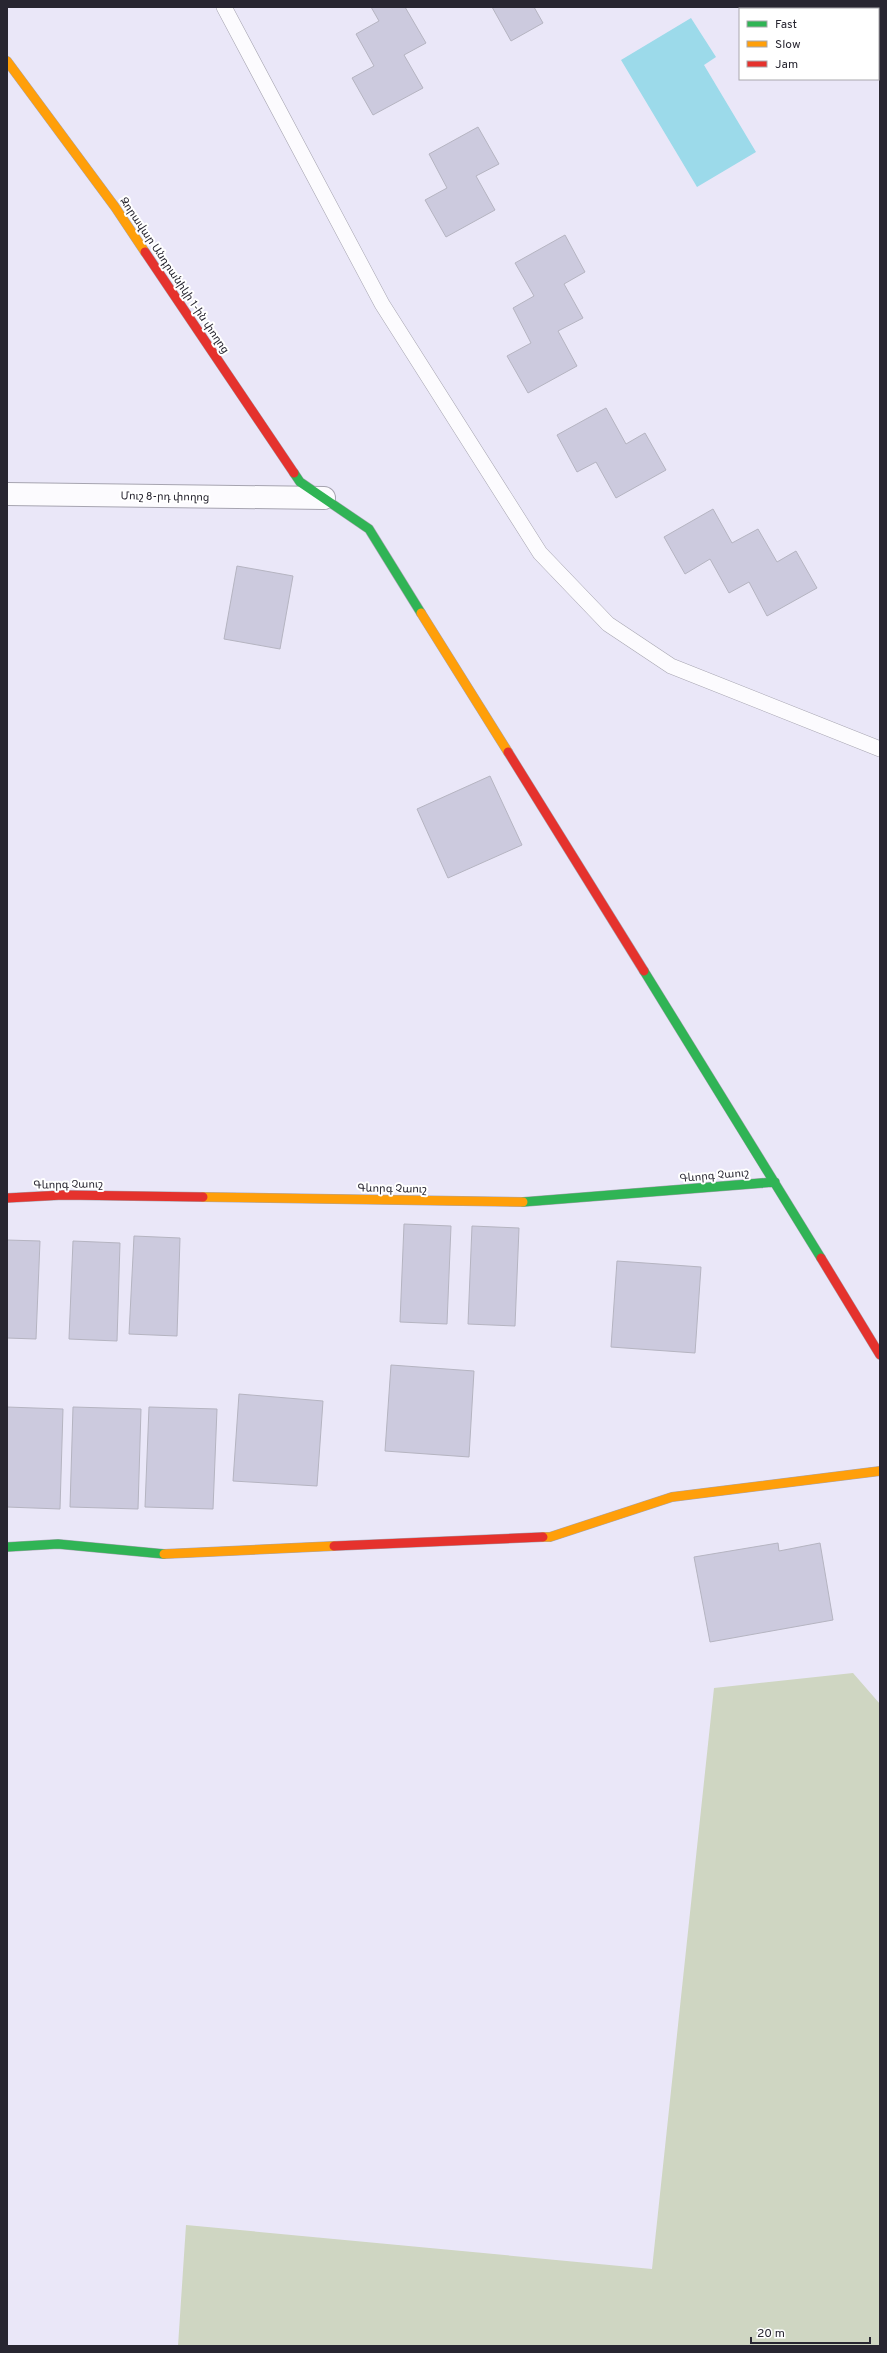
<svg xmlns="http://www.w3.org/2000/svg" width="887" height="2353" font-family="Overpass,'Noto Sans Armenian',sans-serif">
<rect width="100%" height="100%" fill="#eae7f8"/>
<path fill="#cfd6c2" d="M 853,1673 L 880,1704 L 880,2346 L 178,2346 L 186,2225 L 652,2269 L 714,1688 Z"/>
<path fill="#9cdaea" d="M 691,18 L 716,57 L 704,65 L 756,152 L 697,187 L 621,60 Z"/>
<path fill="#cccade" stroke="#b5b4c1" d="M 371,7 L 405,7 L 426,43 L 404,55 L 423,88 L 373,115 L 352,78 L 374,66 L 356,34 L 379,21 Z
M 492,7 L 534,7 L 543,23 L 511,41 Z
M 478,127 L 499,164 L 476,176 L 495,210 L 446,237 L 425,200 L 447,188 L 429,154 Z
M 565,235 L 585,272 L 564,284 L 583,318 L 558,331 L 577,366 L 528,393 L 507,356 L 531,343 L 513,308 L 534,296 L 515,263 Z
M 606,408 L 626,444 L 645,433 L 666,470 L 616,498 L 596,462 L 577,472 L 557,435 Z
M 713,509 L 732,543 L 758,529 L 777,562 L 796,551 L 817,588 L 767,616 L 749,582 L 729,593 L 710,559 L 685,574 L 664,537 Z
M 237,566 L 293,576 L 280,649 L 224,639 Z
M 490,776 L 522,845 L 448,878 L 417,809 Z
M 404,1224 L 451,1226 L 447,1324 L 400,1322 Z
M 472,1226 L 519,1228 L 515,1326 L 468,1324 Z
M 134,1236 L 180,1238 L 177,1336 L 129,1334 Z
M 7,1240 L 40,1241 L 36,1339 L 7,1338 Z
M 73,1241 L 120,1243 L 117,1341 L 69,1339 Z
M 617,1261 L 701,1267 L 695,1353 L 611,1347 Z
M 391,1365 L 474,1371 L 469,1457 L 385,1451 Z
M 239,1394 L 323,1401 L 317,1486 L 233,1481 Z
M 7,1407 L 63,1409 L 60,1509 L 7,1507 Z
M 73,1407 L 141,1409 L 138,1509 L 70,1507 Z
M 149,1407 L 217,1409 L 213,1509 L 145,1507 Z
M 778,1543 L 779,1551 L 820,1543 L 833,1620 L 710,1642 L 694,1557 Z"/>
<g fill="none" stroke-linecap="round" stroke-linejoin="round">
<defs>
<path id="lane" d="M 224,7 L 382,304 L 540,553 L 608,624 L 671,666 L 880,749"/>
<path id="street" d="M 7,494 L 324,498"/>
<path id="fast" d="M 294,473 L 300,482 L 369,529 L 421,613
M 644,971 L 821,1258
M 523,1202 L 775,1182
M 7,1547 L 58,1544 L 164,1554"/>
<path id="slow" d="M 7,61 L 115,207 L 145,252
M 421,613 L 508,752
M 203,1197 L 523,1202
M 543,1537 L 550,1537 L 672,1497 L 880,1471
M 164,1554 L 334,1546"/>
<path id="jam" d="M 145,252 L 294,473
M 508,752 L 644,971
M 7,1198 L 63,1195 L 203,1197
M 821,1258 L 880,1355
M 334,1546 L 543,1537"/>
</defs>
<use href="#lane" stroke="#a6a4b0" stroke-width="16"/>
<use href="#street" stroke="#a6a4b0" stroke-width="24"/>
<use href="#fast" stroke="#a6a4b0" stroke-width="10"/>
<use href="#slow" stroke="#a6a4b0" stroke-width="10"/>
<use href="#jam" stroke="#a6a4b0" stroke-width="10"/>
<use href="#lane" stroke="#fcfbfe" stroke-width="15"/>
<use href="#street" stroke="#fcfbfe" stroke-width="22"/>
<use href="#fast" stroke="#30b455" stroke-width="9"/>
<use href="#slow" stroke="#ff9f0a" stroke-width="9"/>
<use href="#jam" stroke="#e5322d" stroke-width="9"/>
</g>
<g text-anchor="middle" stroke-width="4" stroke-linejoin="round" paint-order="stroke">
<g font-size="11" fill="#282631" stroke="#fff">
<text transform="translate(175 275) rotate(56)" y="4">Զորավար Անդրանիկի 1-ին փողոց</text>
<text transform="translate(165 496) rotate(1)" y="4">Մուշ 8-րդ փողոց</text>
<text transform="translate(714 1175) rotate(-5)" y="4">Գևորգ Չաուշ</text>
<text transform="translate(68 1184) rotate(-1)" y="4">Գևորգ Չաուշ</text>
<text transform="translate(392 1188) rotate(1)" y="4">Գևորգ Չաուշ</text>
</g>
</g>
<rect width="887" height="2353" fill="none" stroke="#282631" stroke-width="16"/>
<rect x="739" y="8" width="140" height="72" fill="#ffffff" stroke="#a9a8ad"/>
<rect x="747" y="21" width="20" height="6" fill="#30b455" stroke="#a9a8ad"/>
<text x="775" y="28" font-size="12" fill="#282631">Fast</text>
<rect x="747" y="41" width="20" height="6" fill="#ff9f0a" stroke="#a9a8ad"/>
<text x="775" y="48" font-size="12" fill="#282631">Slow</text>
<rect x="747" y="61" width="20" height="6" fill="#e5322d" stroke="#a9a8ad"/>
<text x="775" y="68" font-size="12" fill="#282631">Jam</text>
<path d="M751 2337v6h119v-6" fill="none" stroke="#282631" stroke-width="2"/>
<text x="757" y="2337" font-size="12" fill="#282631" stroke="#ffffff" stroke-width="3" paint-order="stroke">20 m</text>
</svg>
